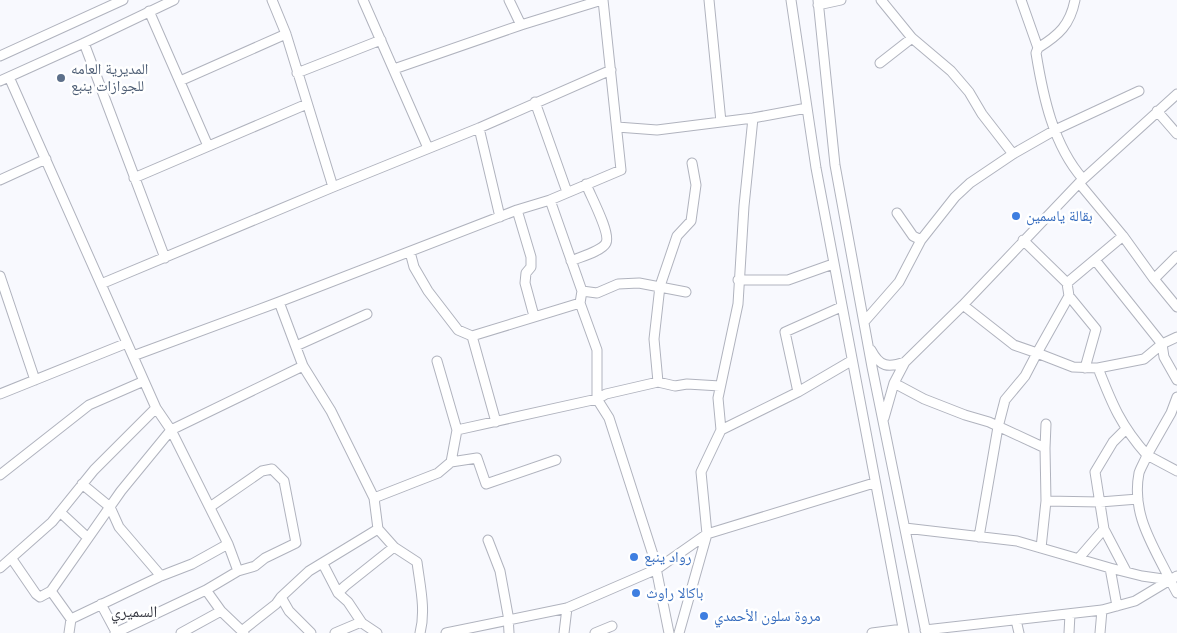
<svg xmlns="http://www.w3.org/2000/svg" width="1177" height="633" font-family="Raleway,'Noto Naskh Arabic',sans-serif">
<rect width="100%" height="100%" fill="#f8f9fe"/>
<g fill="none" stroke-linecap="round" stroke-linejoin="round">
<defs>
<path id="minor" d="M 272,0 L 286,34 L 333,187
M 363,0 L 428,148
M 509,0 L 521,25
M 709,0 L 721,122
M 791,0 L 816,168 L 904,633
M 818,0 L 835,165 L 872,367 L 926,633
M 881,0 L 912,38 L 951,71 L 969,92 L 982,114 L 1013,154
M 1021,0 L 1038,48
M 1075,0 C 1070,25 1059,35 1038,48 L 1036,53 C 1043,96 1053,145 1083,179
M 818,5 L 841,0
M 149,11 L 208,146
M 84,43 L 165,258
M 0,56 L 123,0
M 880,63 L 912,38
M 394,69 L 521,25 L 602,0
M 297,73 L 381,40
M 9,77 L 156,408 L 171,430 L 121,491 L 51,591 L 71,619 L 69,633
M 0,81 L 84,43 L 174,0
M 180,81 L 286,34
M 535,102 L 567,192
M 1157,111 L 1177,134
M 617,127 L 657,130 L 753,118 L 807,108
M 479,128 L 500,217
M 134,178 L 307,104
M 0,180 L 46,159
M 1079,183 L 1123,236 L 1154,279
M 550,200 L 582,291 L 580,303 L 597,350 L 597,399 L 609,418 L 654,558 L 669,633
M 517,210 L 531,257 L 531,267 L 526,273 L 525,283 L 534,316
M 897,213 L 913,236 L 921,240
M 1023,240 L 1067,283 L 1123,236
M 410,252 L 414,267 L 428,291 L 458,330 L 472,336
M 1177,256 L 1154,279 L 1177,307
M 1095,260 L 1162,344 L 1177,337
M 571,261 C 580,257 602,251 606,243 C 611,233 590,195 586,184
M 0,276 L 35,380
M 738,280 L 788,280 L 833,264
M 101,284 L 333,187 L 479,128 L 611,70
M 582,291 L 597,293 L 618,284 L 639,283 L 686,292
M 1069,296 L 1096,329 L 1085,368
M 279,302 L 303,366 L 331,411 L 374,498 L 378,529 L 394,547 L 417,562 C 420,586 426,610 420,633
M 963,305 L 1014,345 L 1037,353 L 1069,296 L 1067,283
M 864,322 L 899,282 L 921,240 L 955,197 L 970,183 L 1013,154 L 1055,130 L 1139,91
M 296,346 L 367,314
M 871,350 C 880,367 888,368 905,362
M 133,356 L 279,302 L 517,210 L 550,200 L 621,170 L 603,0
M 437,361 L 457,430 L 451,462
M 1098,368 C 1112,404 1121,426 1147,455 L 1171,413 L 1177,397
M 658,382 L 654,339 L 660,286 L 677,236 L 691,221 L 696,185 L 692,163
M 894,383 L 924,399 L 965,415 L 989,422 L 1045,448 L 1046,501 L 1041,548
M 798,392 L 785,332 L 841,307
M 0,394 L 127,343
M 884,418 L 894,383 L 905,362 L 963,305 L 1079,183 L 1177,94
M 496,422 L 472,336 L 580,303
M 457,430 L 597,399 L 606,394 L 658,382 L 675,386 L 687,384 L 720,386
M 721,430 L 798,392 L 851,361
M 1045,448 L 1046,424
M 0,475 L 89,405 L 144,381
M 82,484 L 110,507 L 119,527 L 161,576
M 374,498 L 438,473 L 451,462 L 477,458 L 486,484 L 556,460
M 1046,501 L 1100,502 L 1138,499
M 60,512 L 88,538
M 905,528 L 1017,541 L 1110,568 L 1142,576 L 1170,580 L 1177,576
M 979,537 L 998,427 L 1005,400 L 1025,376 L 1037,353 L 1073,367 L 1098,368 L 1144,359 L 1162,344 L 1164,357 L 1177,380
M 488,540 L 500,571 L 508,615 L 509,633
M 1079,558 L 1104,529
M 12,559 L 36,594 L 40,597 L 51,591
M 323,564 L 338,593 L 348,602 L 362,623 L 377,633
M 0,568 L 52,522 L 94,470 L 156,408
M 1110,568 L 1117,606
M 238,571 L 228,544 L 171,430 L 303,366
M 1126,571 L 1104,529 L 1095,472 L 1113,442 L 1126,429
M 1170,580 C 1153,545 1131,514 1139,473 C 1141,467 1145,461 1147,455 L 1177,471
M 206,590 L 221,611 L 244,633
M 338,593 L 345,586 L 394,547
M 281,597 L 289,611 L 311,633
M 101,604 L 116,632
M 71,619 L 161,576 L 192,564 L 228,544
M 1016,620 L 1019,633
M 243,630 L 276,604 L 281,597 L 309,571 L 378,529
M 925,630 L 1102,610 L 1135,601 L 1170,580 L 1177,593
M 115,633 L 206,590 L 238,571 L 255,566 L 265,558 L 296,543 L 284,481 L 272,469 L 262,471 L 210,507
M 181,633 L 221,611
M 335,633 L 361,622
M 446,633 L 567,608 L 657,569 L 707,534 L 874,483
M 564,633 L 567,608
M 595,633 L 612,626
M 679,633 L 707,534 L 701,472 L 721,430 L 718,398 L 738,304 L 744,206 L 753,118
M 872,633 L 903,629
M 1069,633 L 1070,614
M 1100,633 L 1102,610"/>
</defs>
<use href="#minor" stroke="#b0b3be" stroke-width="11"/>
<use href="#minor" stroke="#fff" stroke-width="9"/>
</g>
<circle fill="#5c6f8a" stroke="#fff" stroke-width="2" cx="61" cy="78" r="5"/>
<g fill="#3f7fe0" stroke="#fff" stroke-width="2">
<circle cx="1016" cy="216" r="5"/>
<circle cx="634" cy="557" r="5"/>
<circle cx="636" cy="593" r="5"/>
<circle cx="704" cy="616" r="5"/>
</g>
<g text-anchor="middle" stroke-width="5" stroke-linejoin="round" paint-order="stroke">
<g font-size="15" fill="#4e5e75" stroke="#fff" text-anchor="start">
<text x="71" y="74">المديرية العامه<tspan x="71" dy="17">للجوازات ينبع</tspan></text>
</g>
<g font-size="15" fill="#366cbe" stroke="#fff" text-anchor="start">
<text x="1026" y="221">بقالة ياسمين</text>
<text x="644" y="562">رواد ينبع</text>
<text x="646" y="598">باكالا راوث</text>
<text x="714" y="621">مروة سلون الأحمدي</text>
</g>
<g font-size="16" fill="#363841" stroke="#fff">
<text x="134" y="617">السميري</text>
</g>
</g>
</svg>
